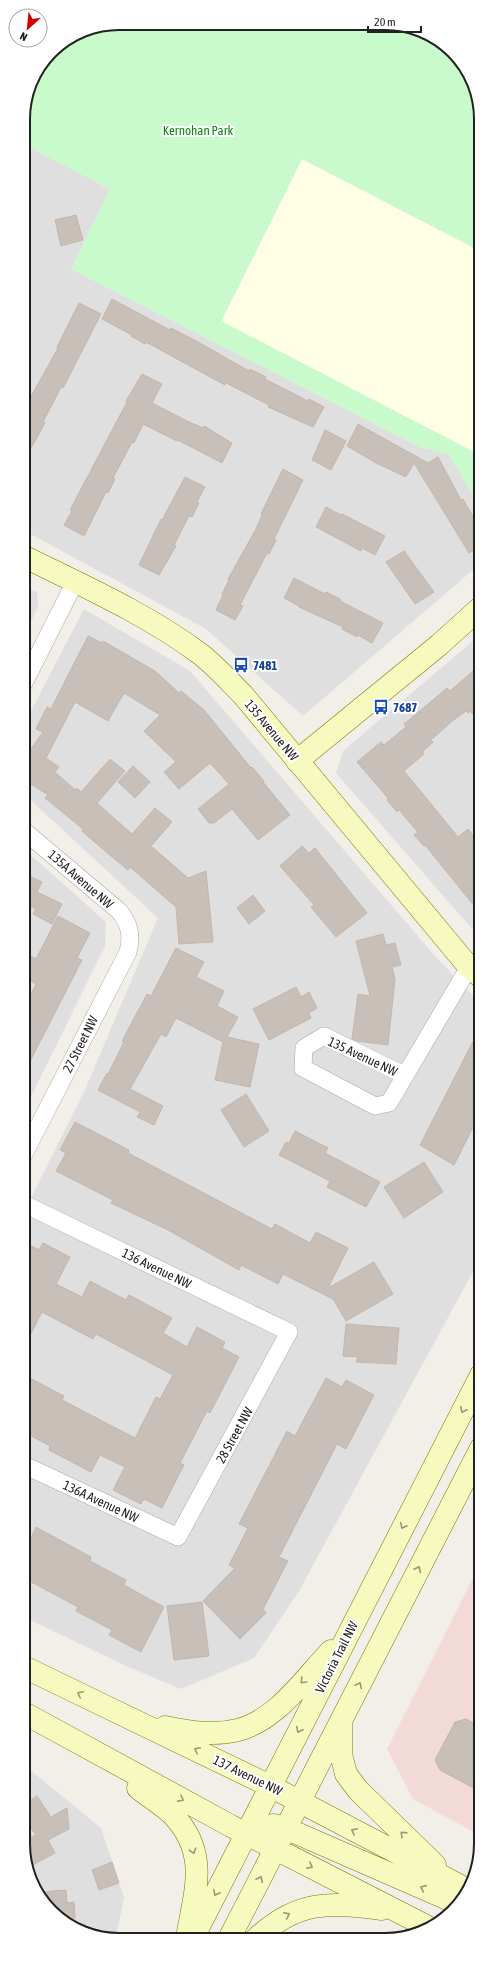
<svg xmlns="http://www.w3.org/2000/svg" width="504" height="1963" font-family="'Asap Condensed',sans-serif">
<rect width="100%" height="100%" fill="#f2efe9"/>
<path fill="#e0dfdf" d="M 23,144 L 110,189 L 71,269 L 420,447 L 448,454 L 480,506 L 480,564 L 303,716 L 206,629 L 23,530 Z
M 23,585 L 37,592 L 38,607 L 23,637 Z
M 84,609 L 190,671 L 435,956 L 480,1003 L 481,1257 L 299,1591 L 254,1658 L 181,1689 L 126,1666 L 24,1617 L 24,1212 L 84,1092 L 158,918 L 23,793 L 23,726 Z
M 480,635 L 480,938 L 336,773 L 343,751 Z
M 23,848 L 106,922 L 105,946 L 24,1111 Z
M 24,1765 L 101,1828 L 124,1897 L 116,1938 L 100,1938 L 71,1927 L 47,1908 L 24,1857 Z"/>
<path fill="#f2dad9" d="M 481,1562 L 481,1836 L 413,1799 L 387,1749 Z"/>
<path fill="#ffffe5" d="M 302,159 L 480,251 L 480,455 L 221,322 Z"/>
<path fill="#c8facc" d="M 119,23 L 404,25 L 453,51 L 471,77 L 480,106 L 480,251 L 302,159 L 221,321 L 480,455 L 480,506 L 448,454 L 420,447 L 71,269 L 110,189 L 23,144 L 23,113 L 30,82 L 51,51 L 82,30 Z"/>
<path fill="#c7bfb8" stroke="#c4b6ab" d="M 76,215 L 83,240 L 61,246 L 55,220 Z
M 112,299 L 170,330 L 171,328 L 198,342 L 249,371 L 250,369 L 266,377 L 265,379 L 308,401 L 309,399 L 324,407 L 313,427 L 268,407 L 269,405 L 226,383 L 225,385 L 146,342 L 145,344 L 131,336 L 132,335 L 102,319 Z
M 79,303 L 101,314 L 63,388 L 61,387 L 43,422 L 45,423 L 23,463 L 23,411 L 58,348 L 57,347 Z
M 142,374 L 162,384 L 152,403 L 187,421 L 203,428 L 204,426 L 232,443 L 222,463 L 178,440 L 177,441 L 143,424 L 134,443 L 132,442 L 113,478 L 115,479 L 108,493 L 106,492 L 84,536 L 64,525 L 72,511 L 70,510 L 127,402 L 126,401 Z
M 358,424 L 428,463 L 438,457 L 461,500 L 463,499 L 480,529 L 480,546 L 469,553 L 414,463 L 406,477 L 376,463 L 347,446 Z
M 325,430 L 346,441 L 331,470 L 312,460 Z
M 283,469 L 303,480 L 274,539 L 276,540 L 269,554 L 267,553 L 240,605 L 243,606 L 235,620 L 216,610 L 223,595 L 222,594 L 229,580 L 228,579 L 256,529 L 262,515 L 261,514 Z
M 185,477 L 205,487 L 197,502 L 199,503 L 192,517 L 189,516 L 174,545 L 176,546 L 159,575 L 139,565 L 161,519 L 162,520 Z
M 326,507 L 341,515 L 342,514 L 385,536 L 375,555 L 362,548 L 361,551 L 316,527 Z
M 404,551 L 434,592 L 415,604 L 386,562 Z
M 294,578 L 325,594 L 326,592 L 340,599 L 340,601 L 383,623 L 372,643 L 358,635 L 357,637 L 342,629 L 343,627 L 299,607 L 299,606 L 284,598 Z
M 88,636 L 102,643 L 103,641 L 155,671 L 179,693 L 181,691 L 204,710 L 251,768 L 252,767 L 264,781 L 263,782 L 290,815 L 258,840 L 232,809 L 214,823 L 209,823 L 198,809 L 229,784 L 210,763 L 179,789 L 164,772 L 176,762 L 144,731 L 160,715 L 124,693 L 108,721 L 75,702 L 46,758 L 59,767 L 55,772 L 75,790 L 77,788 L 81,792 L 110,759 L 125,771 L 97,803 L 132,834 L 155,808 L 172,822 L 151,846 L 188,878 L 206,871 L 213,942 L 179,944 L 176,907 L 130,867 L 128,870 L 105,851 L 82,831 L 83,829 L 45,798 L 48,795 L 23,779 L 23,760 L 43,732 L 36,729 L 47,707 L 51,709 Z
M 480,665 L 480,707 L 472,714 L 470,711 L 468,713 L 466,711 L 451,722 L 431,740 L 433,742 L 422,752 L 424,754 L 404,771 L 458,837 L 468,829 L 474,837 L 480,832 L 480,913 L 425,845 L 424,846 L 414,835 L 418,832 L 399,810 L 397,812 L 387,800 L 388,798 L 357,762 L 381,742 L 384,745 L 406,727 L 404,724 L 427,705 L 447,688 L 450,691 Z
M 133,766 L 150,782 L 135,798 L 118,782 Z
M 302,846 L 309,853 L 315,848 L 367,913 L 336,937 L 311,907 L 314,905 L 280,866 Z
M 23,873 L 42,882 L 37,892 L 62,904 L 52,924 L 33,914 L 36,909 L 30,906 L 24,919 Z
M 253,895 L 265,911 L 249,924 L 237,908 Z
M 58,916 L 90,933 L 77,958 L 82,960 L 24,1073 L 24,1008 L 36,984 L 24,977 L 24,953 L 36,959 Z
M 383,934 L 386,945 L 395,943 L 401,965 L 392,967 L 395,979 L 388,1045 L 357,1041 L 352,1039 L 358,994 L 370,996 L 356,941 Z
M 176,948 L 204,962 L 196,977 L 224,991 L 217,1006 L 238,1017 L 227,1037 L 259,1044 L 250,1087 L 215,1080 L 223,1042 L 176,1018 L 166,1037 L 161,1034 L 130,1089 L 163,1106 L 154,1125 L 137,1117 L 140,1112 L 98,1090 L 107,1073 L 108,1074 L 124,1042 L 122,1041 L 147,994 L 151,996 Z
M 296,987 L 301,997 L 309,992 L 317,1008 L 309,1013 L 311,1018 L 269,1040 L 253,1009 Z
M 480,1028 L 481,1123 L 476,1121 L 454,1165 L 420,1145 Z
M 246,1094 L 269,1131 L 244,1147 L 221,1110 Z
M 75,1122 L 129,1150 L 128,1153 L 272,1229 L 275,1224 L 310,1243 L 316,1232 L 348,1248 L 328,1288 L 374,1262 L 393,1294 L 346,1321 L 333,1299 L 283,1274 L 278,1284 L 241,1265 L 239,1270 L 168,1230 L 111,1203 L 113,1200 L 56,1171 L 66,1153 L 60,1150 Z
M 295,1131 L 328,1148 L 325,1153 L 380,1182 L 366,1207 L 327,1187 L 330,1181 L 279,1155 L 286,1142 L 289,1143 Z
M 424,1162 L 443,1192 L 404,1218 L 384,1187 Z
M 24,1242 L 39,1250 L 43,1243 L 70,1257 L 56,1284 L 82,1297 L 90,1281 L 126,1300 L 129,1295 L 172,1318 L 163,1333 L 187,1347 L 197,1327 L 225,1342 L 222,1348 L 239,1357 L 210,1413 L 207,1411 L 180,1463 L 184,1465 L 162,1508 L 144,1499 L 141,1504 L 113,1490 L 125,1467 L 100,1455 L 91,1472 L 49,1450 L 50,1446 L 24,1432 L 24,1375 L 64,1396 L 62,1400 L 135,1438 L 156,1397 L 160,1399 L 173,1375 L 96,1334 L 93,1339 L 42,1312 L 24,1347 Z
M 346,1324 L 399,1328 L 396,1364 L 356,1362 L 358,1357 L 343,1356 Z
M 326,1378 L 342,1387 L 346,1380 L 374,1395 L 346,1449 L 337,1444 L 279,1557 L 288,1561 L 263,1609 L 266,1613 L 240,1639 L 203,1601 L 235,1568 L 229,1565 L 248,1528 L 239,1524 L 287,1431 L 295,1436 Z
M 36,1527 L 91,1557 L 90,1561 L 126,1580 L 124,1585 L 164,1607 L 141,1652 L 109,1635 L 112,1630 L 76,1611 L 78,1607 L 24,1578 L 24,1542 L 28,1544 Z
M 202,1602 L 209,1656 L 174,1660 L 167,1606 Z
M 466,1719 L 481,1727 L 481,1792 L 440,1770 L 435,1760 L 455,1722 Z
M 37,1796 L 51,1817 L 67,1808 L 69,1829 L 48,1840 L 55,1853 L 29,1867 L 24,1857 L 24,1841 L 36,1835 L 24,1818 L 24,1805 Z
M 112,1862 L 119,1883 L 99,1890 L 92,1870 Z
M 66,1890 L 67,1903 L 74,1902 L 75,1918 L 61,1919 L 47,1908 L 40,1892 Z"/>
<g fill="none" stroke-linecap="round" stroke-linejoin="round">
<defs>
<path id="street" d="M 23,685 L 75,582
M 23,830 L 119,911 C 130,924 132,936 128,952 L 24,1154
M 404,1075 L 324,1036 L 304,1048 L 303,1068 L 375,1106 L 389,1103 L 469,967
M 24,1204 L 289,1332 L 178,1537 L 24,1465"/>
<path id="secondary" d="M 23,556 C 83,586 145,613 199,653 C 215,665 229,681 243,695 L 469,967 L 480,976
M 297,761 L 439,645 L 480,608
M 24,1667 L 270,1786 L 468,1890
M 24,1713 L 231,1826 L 430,1928
M 341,1724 L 341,1754 L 346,1774 L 358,1790 L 435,1865
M 165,1727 C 189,1732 214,1736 238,1730 C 277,1720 305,1678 331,1651
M 138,1788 C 149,1797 163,1805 173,1815 C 208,1852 196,1888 188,1932
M 246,1834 L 273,1825 L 285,1828 L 459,1904
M 193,1938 L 481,1375
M 229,1939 L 481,1448
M 256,1939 C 297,1900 329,1902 382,1909"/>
</defs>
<use href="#street" stroke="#a9a9a9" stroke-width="18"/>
<use href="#secondary" stroke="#707d05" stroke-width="23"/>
<use href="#street" stroke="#fff" stroke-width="17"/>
<use href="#secondary" stroke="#f7fabf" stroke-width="22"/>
</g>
<defs><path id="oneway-chevron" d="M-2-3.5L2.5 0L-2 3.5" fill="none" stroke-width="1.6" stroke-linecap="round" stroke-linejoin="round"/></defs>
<g stroke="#979978">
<use href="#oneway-chevron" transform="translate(463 1410) rotate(117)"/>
<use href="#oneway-chevron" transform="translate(403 1526) rotate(117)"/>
<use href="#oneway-chevron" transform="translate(418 1569) rotate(-63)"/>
<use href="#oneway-chevron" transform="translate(303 1681) rotate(133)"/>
<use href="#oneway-chevron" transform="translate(359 1685) rotate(-63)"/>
<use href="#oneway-chevron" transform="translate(80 1694) rotate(-154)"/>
<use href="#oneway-chevron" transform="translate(299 1730) rotate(117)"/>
<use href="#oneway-chevron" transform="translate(197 1750) rotate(-154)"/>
<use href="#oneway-chevron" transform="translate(181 1799) rotate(28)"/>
<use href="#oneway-chevron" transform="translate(354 1831) rotate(-153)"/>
<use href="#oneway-chevron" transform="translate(403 1834) rotate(-136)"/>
<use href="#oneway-chevron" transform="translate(193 1851) rotate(72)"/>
<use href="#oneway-chevron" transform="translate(310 1866) rotate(27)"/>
<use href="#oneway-chevron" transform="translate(260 1879) rotate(-63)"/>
<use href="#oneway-chevron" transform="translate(423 1888) rotate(-156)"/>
<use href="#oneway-chevron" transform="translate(216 1893) rotate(117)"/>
<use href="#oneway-chevron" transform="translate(287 1915) rotate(-26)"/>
</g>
<defs>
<symbol id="bus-bare" viewBox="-9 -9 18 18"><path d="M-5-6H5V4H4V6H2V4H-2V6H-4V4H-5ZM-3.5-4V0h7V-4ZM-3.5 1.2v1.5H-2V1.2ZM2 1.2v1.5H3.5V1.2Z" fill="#1a4fb4" stroke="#fff" stroke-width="2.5" paint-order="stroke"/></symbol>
</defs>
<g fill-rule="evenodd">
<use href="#bus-bare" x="230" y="654" width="22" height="22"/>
<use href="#bus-bare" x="370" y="696" width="22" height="22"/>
</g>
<g text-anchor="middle" stroke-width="4" stroke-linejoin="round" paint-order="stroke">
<g font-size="13" fill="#0c8416" stroke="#fff">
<text x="198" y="135">Kernohan Park</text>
</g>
<g font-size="13" font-weight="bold" fill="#164399" stroke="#fff" text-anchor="start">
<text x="253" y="670">7481</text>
<text x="393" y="712">7687</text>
</g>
<g font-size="13" fill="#222" stroke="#fff">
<text transform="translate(272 730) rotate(50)" y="5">135 Avenue NW</text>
<text transform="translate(81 879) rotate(41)" y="5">135A Avenue NW</text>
<text transform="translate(80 1044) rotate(-63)" y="5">27 Street NW</text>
<text transform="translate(363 1056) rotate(25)" y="5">135 Avenue NW</text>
<text transform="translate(157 1268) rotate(26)" y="5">136 Avenue NW</text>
<text transform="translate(234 1435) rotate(-61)" y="5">28 Street NW</text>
<text transform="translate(101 1501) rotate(25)" y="5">136A Avenue NW</text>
<text transform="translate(336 1657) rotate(-63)" y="5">Victoria Trail NW</text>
<text transform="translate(248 1775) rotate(26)" y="5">137 Avenue NW</text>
</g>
</g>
<path d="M0 0H504V1963H0ZM119 30H385A89 89 0 0 1 474 119V1844A89 89 0 0 1 385 1933H119A89 89 0 0 1 30 1844V119A89 89 0 0 1 119 30Z" fill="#fff" fill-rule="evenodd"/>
<path fill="none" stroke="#222" stroke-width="2" d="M119 30H385A89 89 0 0 1 474 119V1844A89 89 0 0 1 385 1933H119A89 89 0 0 1 30 1844V119A89 89 0 0 1 119 30Z"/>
<g transform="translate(28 28) rotate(207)"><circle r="19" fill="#ffffff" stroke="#a7a7a7"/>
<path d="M0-3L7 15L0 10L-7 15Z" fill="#d40000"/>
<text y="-6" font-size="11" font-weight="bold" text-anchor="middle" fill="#222222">N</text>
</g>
<path d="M368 26v6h53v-6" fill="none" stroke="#222222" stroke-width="2"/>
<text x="374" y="26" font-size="12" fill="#222222" stroke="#ffffff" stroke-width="3" paint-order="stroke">20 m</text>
</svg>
